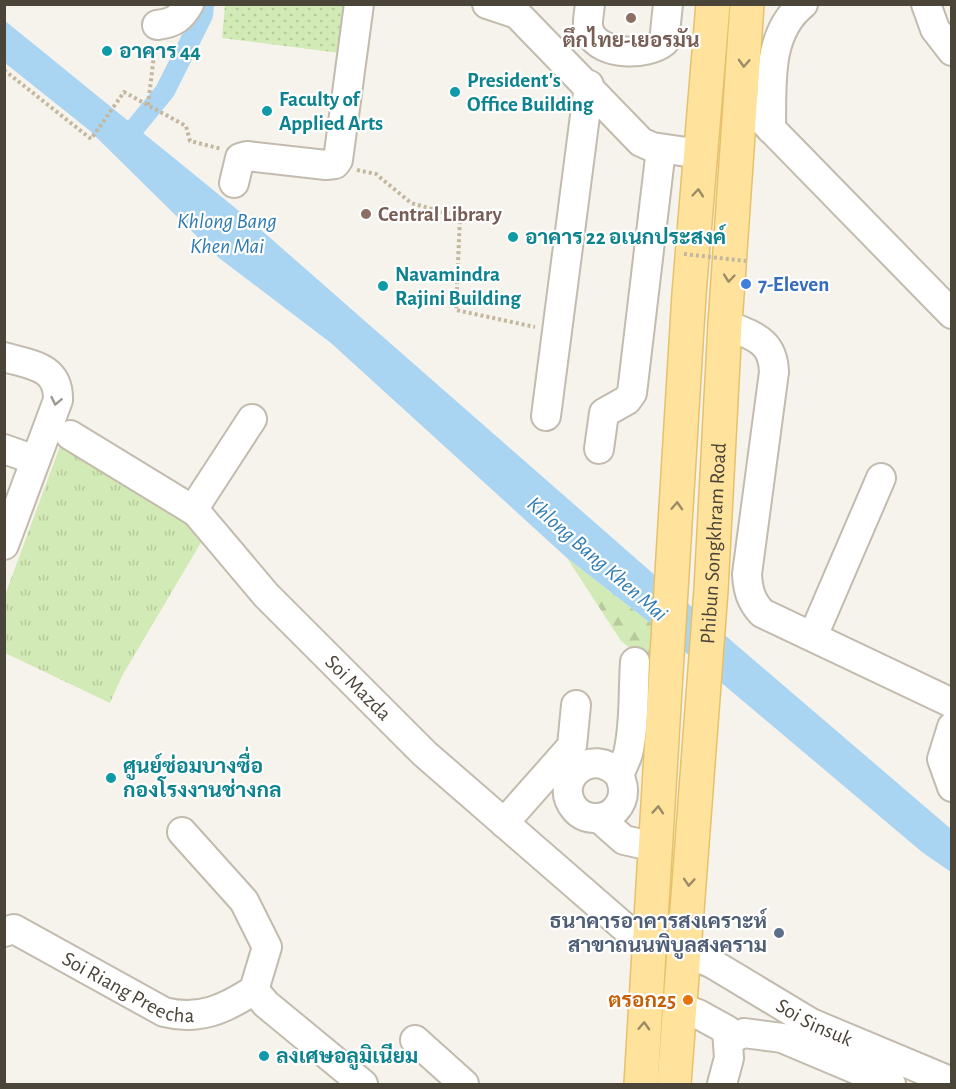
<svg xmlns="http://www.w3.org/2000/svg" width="956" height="1089" font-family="'Alegreya Sans',Sarabun,sans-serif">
<defs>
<pattern id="grass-tufts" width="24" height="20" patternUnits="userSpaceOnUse" patternTransform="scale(1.5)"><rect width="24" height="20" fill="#d2eab5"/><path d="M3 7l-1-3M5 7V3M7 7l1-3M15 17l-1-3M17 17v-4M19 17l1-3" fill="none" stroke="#b6ca9c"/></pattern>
<pattern id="forest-firs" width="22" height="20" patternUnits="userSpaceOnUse" patternTransform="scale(1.5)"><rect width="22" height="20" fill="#d2eab5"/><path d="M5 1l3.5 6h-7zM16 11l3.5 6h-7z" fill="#b6ca9c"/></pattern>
<pattern id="park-dots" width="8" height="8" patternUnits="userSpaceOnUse" patternTransform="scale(1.5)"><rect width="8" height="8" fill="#d2eab5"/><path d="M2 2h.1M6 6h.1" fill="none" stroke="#b6ca9c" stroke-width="1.8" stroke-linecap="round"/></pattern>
</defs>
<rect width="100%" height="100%" fill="#f6f3ec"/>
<path fill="url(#grass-tufts)" d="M 63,438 L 206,534 L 122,676 L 110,703 L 5,653 L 4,598 Z"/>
<path fill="url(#forest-firs)" d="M 567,558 L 653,625 L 648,662 L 621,641 Z"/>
<path fill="url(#park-dots)" d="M 225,5 L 346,5 L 340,53 L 222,38 Z"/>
<path fill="#a9d4f2" d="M 4,20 L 244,215 L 649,570 L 951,829 L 951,872 L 922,852 L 653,625 L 567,558 L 331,343 L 219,258 L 89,130 L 5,63 Z"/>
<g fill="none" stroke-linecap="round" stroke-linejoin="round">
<path stroke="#a9d4f2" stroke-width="20" d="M 120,146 L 165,91 L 203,15 L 204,4"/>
<defs>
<g id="minor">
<path d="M 487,4 L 517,14 L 641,142 L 652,147 L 701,154"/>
<path d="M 590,4 C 589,14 586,25 590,33 C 601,56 647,56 664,42 L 668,4"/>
<path d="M 926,4 L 935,29 L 952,51"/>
<path d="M 157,25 C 174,23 181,18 189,4"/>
<path d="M 742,99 L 952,314"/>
<path d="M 771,129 C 772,86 766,34 803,4"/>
<path d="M 234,183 L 240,158 L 247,156 L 326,165 L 335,164 L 338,160 L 359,4"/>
<path d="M 725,324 C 752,336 773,339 774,372 L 747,574 C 748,591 751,601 762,613 L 952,703"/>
<path d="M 4,357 C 31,365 59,366 58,400 L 4,545"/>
<path d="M 546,416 L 589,85"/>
<path id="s1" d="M 70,435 L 196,512 L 266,595 L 425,754 L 631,933 L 649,936"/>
<path d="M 4,449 L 35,460"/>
<path d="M 599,449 L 604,413 L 627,400 L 632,393 L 661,149"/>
<path d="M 196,512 L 198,502 L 252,419"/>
<path d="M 813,636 L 881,478"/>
<path d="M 952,727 L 942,759 L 952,787"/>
<path d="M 620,776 C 592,743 551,781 575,809 C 580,815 587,818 595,818 C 611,819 624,805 623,789 C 623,784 620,779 620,775 C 621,767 628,758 629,749 C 635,721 633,690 635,662"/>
<path d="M 599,818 L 624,840 L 655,847"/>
<path d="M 504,823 L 572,746 L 576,705"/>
<path id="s2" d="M 4,932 L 14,929 L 164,1012 C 199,1021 225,1009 254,990 L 267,947 L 244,901 L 182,832"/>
<path id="s3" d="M 683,951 L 713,964 L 811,1023 L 952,1082"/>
<path d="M 254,990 L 266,1004 L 363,1084"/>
<path d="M 678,1007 L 698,1014 L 727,1030 L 729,1058 L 722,1084"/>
<path d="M 415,1040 L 464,1084"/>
<path d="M 728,1040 L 744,1033 L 782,1038 L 891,1084"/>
</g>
<g id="major">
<path d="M 641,1084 L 689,294 L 713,4"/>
<path id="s4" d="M 674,1084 L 711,590 L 725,324 L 747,4"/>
</g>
</defs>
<use href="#minor" stroke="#c2bbae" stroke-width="32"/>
<use href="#major" stroke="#e6c16a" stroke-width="36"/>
<path stroke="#c4b79f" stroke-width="4" stroke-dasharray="3 3" stroke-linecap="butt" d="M 4,70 L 91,139 L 124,92 L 186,126 L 190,141 L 222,149
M 148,105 L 155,47
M 357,170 L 376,174 L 411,203 L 460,217 L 456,310 L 535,327"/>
<use href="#minor" stroke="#fff" stroke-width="28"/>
<use href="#major" stroke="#ffe39c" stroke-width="33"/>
<path stroke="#c4b79f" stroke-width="4" stroke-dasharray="3 3" stroke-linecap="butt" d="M 684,254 L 746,261"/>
</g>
<defs><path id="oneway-chevron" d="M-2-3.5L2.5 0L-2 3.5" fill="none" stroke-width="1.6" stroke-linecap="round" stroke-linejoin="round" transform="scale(1.5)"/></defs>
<g stroke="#9c8c66">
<use href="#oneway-chevron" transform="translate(744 63) rotate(93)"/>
<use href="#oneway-chevron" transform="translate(698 193) rotate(-85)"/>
<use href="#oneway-chevron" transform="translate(729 278) rotate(95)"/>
<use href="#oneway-chevron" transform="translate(677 506) rotate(-87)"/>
<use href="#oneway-chevron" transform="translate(658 810) rotate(-86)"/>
<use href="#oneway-chevron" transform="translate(689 882) rotate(94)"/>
<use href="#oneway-chevron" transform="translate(644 1026) rotate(-87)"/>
</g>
<use stroke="#9c9892" href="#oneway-chevron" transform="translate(56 401) rotate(102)"/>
<g fill="#8d6e63" stroke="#fff" stroke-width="2">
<circle cx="631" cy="18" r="6"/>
<circle cx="366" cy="214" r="6"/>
</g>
<g fill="#0f9aa8" stroke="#fff" stroke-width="2">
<circle cx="107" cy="51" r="6"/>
<circle cx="455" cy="92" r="6"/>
<circle cx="267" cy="111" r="6"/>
<circle cx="513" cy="237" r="6"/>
<circle cx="383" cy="286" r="6"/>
<circle cx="111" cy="778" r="6"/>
<circle cx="264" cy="1056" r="6"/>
</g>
<circle fill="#3f7fe0" stroke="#fff" stroke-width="2" cx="746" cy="284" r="6"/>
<circle fill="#5c6f8a" stroke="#fff" stroke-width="2" cx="779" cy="933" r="6"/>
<circle fill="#e8710a" stroke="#fff" stroke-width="2" cx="688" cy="1000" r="6"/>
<g text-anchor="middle" stroke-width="4.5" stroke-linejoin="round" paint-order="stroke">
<g font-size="21" font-weight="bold" fill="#785e54" stroke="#fff">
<text x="631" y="47">ตึกไทย-เยอรมัน</text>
<text x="378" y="221" text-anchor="start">Central Library</text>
</g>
<g font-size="21" font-weight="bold" fill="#0d838f" stroke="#fff" text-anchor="start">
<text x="119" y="58">อาคาร 44</text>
<text x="467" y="87">President's<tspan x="467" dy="24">Office Building</tspan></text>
<text x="279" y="106">Faculty of<tspan x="279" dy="24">Applied Arts</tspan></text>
<text x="525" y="244">อาคาร 22 อเนกประสงค์</text>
<text x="395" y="281">Navamindra<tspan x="395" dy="24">Rajini Building</tspan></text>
<text x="123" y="773">ศูนย์ซ่อมบางซื่อ<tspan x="123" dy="24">กองโรงงานช่างกล</tspan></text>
<text x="276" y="1063">ลงเศษอลูมิเนียม</text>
</g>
<g font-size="21" font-weight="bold" fill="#366cbe" stroke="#fff" text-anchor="start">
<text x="758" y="291">7-Eleven</text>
</g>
<g font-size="21" fill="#4b4439" stroke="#fff">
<text dy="7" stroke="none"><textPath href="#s4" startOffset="542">Phibun Songkhram Road</textPath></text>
<text dy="7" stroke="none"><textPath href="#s1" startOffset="387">Soi Mazda</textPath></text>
<text dy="7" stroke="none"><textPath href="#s2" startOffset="140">Soi Riang Preecha</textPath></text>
<text dy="7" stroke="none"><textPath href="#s3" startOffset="150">Soi Sinsuk</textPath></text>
</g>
<g font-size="21" font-weight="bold" fill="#4e5e75" stroke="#fff" text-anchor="end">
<text x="767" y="928">ธนาคารอาคารสงเคราะห์<tspan x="767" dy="24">สาขาถนนพิบูลสงคราม</tspan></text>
</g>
<g font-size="21" font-weight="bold" fill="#c56008" stroke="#fff" text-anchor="end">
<text x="676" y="1007">ตรอก25</text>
</g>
<g font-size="22" font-style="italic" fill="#2e7ab2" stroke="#fff">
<text x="227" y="228">Khlong Bang<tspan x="227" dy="25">Khen Mai</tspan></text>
<text transform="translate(598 558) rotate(41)" y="8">Khlong Bang Khen Mai</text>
</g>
</g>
<rect width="956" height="1089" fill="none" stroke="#4b4439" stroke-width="12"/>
</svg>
